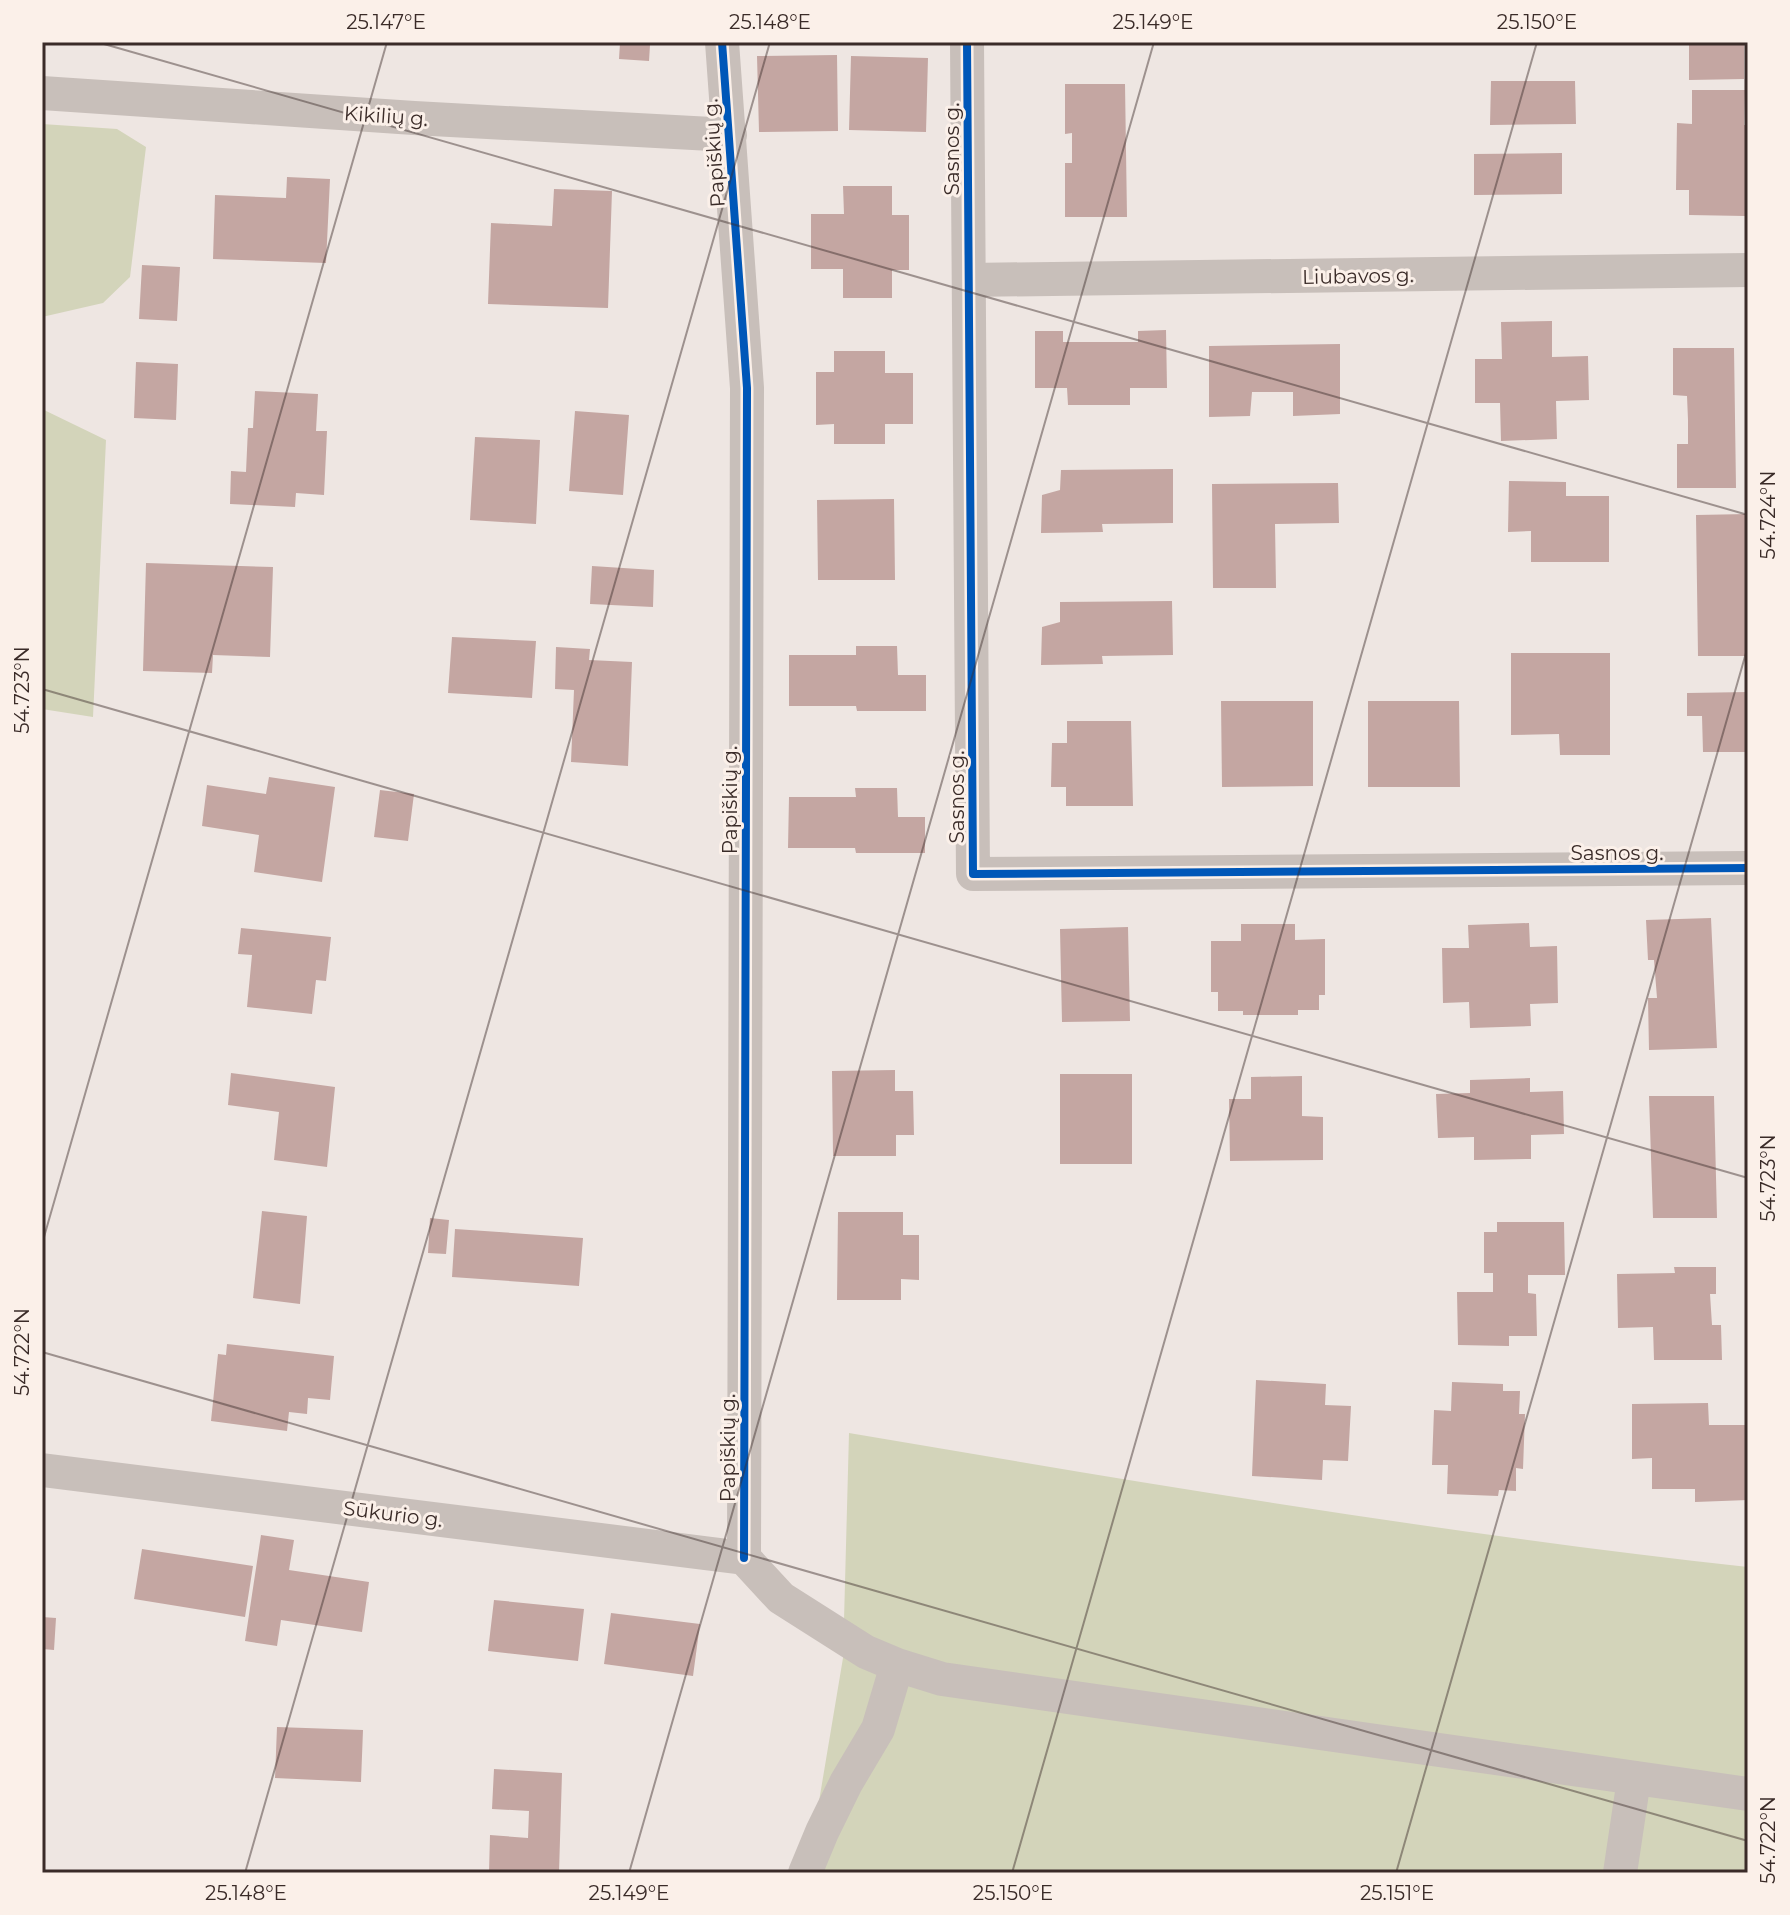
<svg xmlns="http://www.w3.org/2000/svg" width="1790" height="1915" font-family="Montserrat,sans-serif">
<rect width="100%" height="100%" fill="#eee6e2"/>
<path fill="#d3d4ba" d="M 42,124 L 117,129 L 146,147 L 130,277 L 103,303 L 42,317 Z
M 42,409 L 106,440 L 93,717 L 42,709 Z
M 849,1433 C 1148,1484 1447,1534 1748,1567 L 1748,1873 L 807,1873 L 843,1658 Z"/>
<path fill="#c4a6a2" d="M 1677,42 L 1748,42 L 1748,45 L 1744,45 L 1744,79 L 1689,80 L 1689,45 L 1677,45 Z
M 620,43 L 650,45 L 649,61 L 619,59 Z
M 837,55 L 838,131 L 759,132 L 757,56 Z
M 851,56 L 928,58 L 926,132 L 849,130 Z
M 1491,81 L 1575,81 L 1576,124 L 1490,125 Z
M 1065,84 L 1125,84 L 1127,217 L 1065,217 L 1065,163 L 1072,163 L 1072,133 L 1065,134 Z
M 1692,90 L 1745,90 L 1744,125 L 1748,125 L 1748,190 L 1745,190 L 1745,216 L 1689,215 L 1689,190 L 1676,190 L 1677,123 L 1692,124 Z
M 1562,153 L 1562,194 L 1474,195 L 1474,154 Z
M 287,177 L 330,179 L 326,263 L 213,259 L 215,195 L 286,198 Z
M 843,186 L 892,186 L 892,215 L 909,215 L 909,270 L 892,270 L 892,298 L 843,298 L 843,269 L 811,269 L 811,214 L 844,214 Z
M 554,189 L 612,191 L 608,308 L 488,304 L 491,223 L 552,226 Z
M 142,265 L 180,267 L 177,321 L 139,319 Z
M 1552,321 L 1552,357 L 1588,356 L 1589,400 L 1556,401 L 1557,439 L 1501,441 L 1500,403 L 1475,403 L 1475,359 L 1502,359 L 1501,322 Z
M 1166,330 L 1167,388 L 1130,388 L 1130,405 L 1068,405 L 1067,388 L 1035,388 L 1035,331 L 1063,331 L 1063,342 L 1138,342 L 1138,331 Z
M 1340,344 L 1340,414 L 1293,416 L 1293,392 L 1252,392 L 1250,416 L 1209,417 L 1209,346 Z
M 1673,348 L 1734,348 L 1736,488 L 1677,488 L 1677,444 L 1688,444 L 1688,420 L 1687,396 L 1673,395 Z
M 834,351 L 885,351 L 885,373 L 913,373 L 913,424 L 885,424 L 885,444 L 834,444 L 834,424 L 816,425 L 816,372 L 834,372 Z
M 136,362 L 178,364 L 176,420 L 134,418 Z
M 255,391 L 318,394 L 316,431 L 327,431 L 324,495 L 296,493 L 295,507 L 230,504 L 231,471 L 246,472 L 248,428 L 253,428 Z
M 575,411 L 629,415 L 623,495 L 569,491 Z
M 475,437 L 540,440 L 536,524 L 470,520 Z
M 1173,469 L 1173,523 L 1102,524 L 1103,532 L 1041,533 L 1042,495 L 1060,490 L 1061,470 Z
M 1509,481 L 1566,482 L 1566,496 L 1609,496 L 1609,562 L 1531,562 L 1531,531 L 1508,532 Z
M 1338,483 L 1339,523 L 1275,524 L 1276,588 L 1213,588 L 1212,484 Z
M 894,499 L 895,580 L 818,580 L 817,500 Z
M 1748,514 L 1748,656 L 1698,656 L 1696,515 Z
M 146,563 L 273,567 L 270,657 L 213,655 L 212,673 L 143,671 Z
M 592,566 L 654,570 L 653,607 L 590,604 Z
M 1172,601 L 1173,655 L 1102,656 L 1103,664 L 1041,665 L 1042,627 L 1060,622 L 1060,602 Z
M 452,637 L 536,641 L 532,698 L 448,693 Z
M 856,646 L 897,646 L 898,675 L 926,675 L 926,711 L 857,711 L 856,706 L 789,706 L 789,655 L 856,655 Z
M 556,647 L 590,649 L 589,660 L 632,662 L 628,766 L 571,762 L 574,690 L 555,689 Z
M 1511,653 L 1610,653 L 1610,755 L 1560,755 L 1559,734 L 1511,735 Z
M 1748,692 L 1748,752 L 1703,752 L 1702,716 L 1687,716 L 1687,693 Z
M 1221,701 L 1313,701 L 1313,786 L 1222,787 Z
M 1368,701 L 1459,701 L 1460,787 L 1368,787 Z
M 1067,721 L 1131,721 L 1133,806 L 1066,806 L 1066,787 L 1051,787 L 1052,743 L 1067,743 Z
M 269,777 L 335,787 L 322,882 L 254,872 L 259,835 L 202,826 L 207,785 L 266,794 Z
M 855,788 L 897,788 L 898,817 L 925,817 L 925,853 L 856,853 L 855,848 L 788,848 L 789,797 L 856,797 Z
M 380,790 L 414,794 L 408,841 L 374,837 Z
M 1711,918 L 1717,1048 L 1649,1050 L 1648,998 L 1657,998 L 1654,960 L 1648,960 L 1646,920 Z
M 1529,923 L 1530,947 L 1557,946 L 1558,1003 L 1530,1004 L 1531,1026 L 1470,1028 L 1469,1002 L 1443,1003 L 1442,948 L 1469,948 L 1468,925 Z
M 1241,924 L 1295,924 L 1295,940 L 1325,939 L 1325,995 L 1319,995 L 1319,1010 L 1298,1010 L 1298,1015 L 1243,1015 L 1243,1011 L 1218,1011 L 1218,992 L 1211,992 L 1211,941 L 1241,941 Z
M 1128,927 L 1130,1021 L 1062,1022 L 1060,929 Z
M 241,928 L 331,937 L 326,981 L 316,980 L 312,1014 L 247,1007 L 252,955 L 238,954 Z
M 895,1070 L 895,1091 L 913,1091 L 914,1135 L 896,1135 L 896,1156 L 833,1156 L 832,1071 Z
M 231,1073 L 335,1087 L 327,1167 L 274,1160 L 279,1112 L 228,1105 Z
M 1060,1074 L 1132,1074 L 1132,1164 L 1060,1164 Z
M 1302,1076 L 1302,1116 L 1323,1117 L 1323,1160 L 1230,1161 L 1229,1099 L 1251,1099 L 1251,1077 Z
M 1530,1078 L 1530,1092 L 1563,1091 L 1564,1134 L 1531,1135 L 1531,1159 L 1474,1160 L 1474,1137 L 1438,1138 L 1436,1094 L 1470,1093 L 1470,1080 Z
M 1649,1096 L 1714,1096 L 1717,1218 L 1653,1218 Z
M 262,1211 L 307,1216 L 300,1304 L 253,1298 Z
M 838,1212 L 903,1212 L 903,1235 L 919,1235 L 919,1280 L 901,1279 L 901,1300 L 837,1300 Z
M 430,1218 L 449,1220 L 446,1254 L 428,1253 Z
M 1497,1222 L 1564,1222 L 1565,1275 L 1528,1275 L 1528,1293 L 1536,1294 L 1537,1336 L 1509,1336 L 1509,1346 L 1458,1345 L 1457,1292 L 1493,1292 L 1493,1273 L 1484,1273 L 1484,1232 L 1497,1232 Z
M 455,1229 L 583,1238 L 579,1286 L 452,1277 Z
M 1674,1267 L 1716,1267 L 1716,1294 L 1710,1294 L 1712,1325 L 1721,1325 L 1722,1360 L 1654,1360 L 1653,1327 L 1618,1328 L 1617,1274 L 1675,1273 Z
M 227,1344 L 334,1356 L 330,1400 L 308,1398 L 307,1414 L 289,1412 L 287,1431 L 211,1421 L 218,1354 L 226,1355 Z
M 1256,1380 L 1326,1384 L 1325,1405 L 1351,1406 L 1348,1461 L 1323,1460 L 1322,1480 L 1252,1476 Z
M 1452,1382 L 1503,1384 L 1503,1391 L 1520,1391 L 1519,1414 L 1525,1414 L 1523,1469 L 1516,1468 L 1516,1491 L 1499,1490 L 1498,1496 L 1447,1494 L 1448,1465 L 1432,1465 L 1434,1410 L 1451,1411 Z
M 1708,1403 L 1709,1425 L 1748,1425 L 1748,1500 L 1695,1502 L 1695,1489 L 1652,1489 L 1652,1458 L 1632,1459 L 1632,1404 Z
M 261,1535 L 294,1540 L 289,1570 L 369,1582 L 362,1632 L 281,1620 L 277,1646 L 245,1641 Z
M 142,1549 L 253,1566 L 245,1617 L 134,1599 Z
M 494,1600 L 584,1609 L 578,1661 L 488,1651 Z
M 611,1613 L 700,1624 L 693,1676 L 604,1664 Z
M 42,1617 L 56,1618 L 54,1650 L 42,1649 Z
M 277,1727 L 363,1730 L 361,1782 L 275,1778 Z
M 494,1769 L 562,1773 L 559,1873 L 489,1873 L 490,1835 L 528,1838 L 529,1811 L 492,1809 Z"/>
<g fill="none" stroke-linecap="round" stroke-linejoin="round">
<path stroke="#c8bfba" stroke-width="34" d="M 722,42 L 747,388 L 744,1558
M 967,42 L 973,874 L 1748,868
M 42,93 L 414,118 L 730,135
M 969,280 L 1748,270
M 42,1470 L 744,1558
M 744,1558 L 781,1598 L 866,1652 L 897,1665 L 942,1679 L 1748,1794
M 805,1873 L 822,1832 L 846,1783 L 878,1729 L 897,1665
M 1620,1873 L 1634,1779"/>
<defs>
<path id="cycleway" d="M 722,42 L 747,388 L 744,1558
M 967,42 L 973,874 L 1748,868"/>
</defs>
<use href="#cycleway" stroke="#fbf0e9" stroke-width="13"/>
<use href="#cycleway" stroke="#0057b8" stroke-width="8"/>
</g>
<path fill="none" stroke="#3a2b28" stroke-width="2" stroke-opacity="0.45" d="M 97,42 L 1748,515M 42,689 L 1748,1178M 42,1244 L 387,42M 42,1352 L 1748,1841M 245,1873 L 770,42M 629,1873 L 1154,42M 1012,1873 L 1537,42M 1396,1873 L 1748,646"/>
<g text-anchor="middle" stroke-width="6" stroke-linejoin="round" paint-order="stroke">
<g font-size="20" fill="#3a2b28" stroke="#fbf0e9">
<text transform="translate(386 116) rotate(4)" y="7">Kikilių g.</text>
<text transform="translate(952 149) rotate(-90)" y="7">Sasnos g.</text>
<text transform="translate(714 153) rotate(-94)" y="7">Papiškių g.</text>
<text transform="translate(1358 276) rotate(-1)" y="7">Liubavos g.</text>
<text transform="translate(957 797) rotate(-90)" y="7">Sasnos g.</text>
<text transform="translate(730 800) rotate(-90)" y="7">Papiškių g.</text>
<text x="1617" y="860">Sasnos g.</text>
<text transform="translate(728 1448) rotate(-90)" y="7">Papiškių g.</text>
<text transform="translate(393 1514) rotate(7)" y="7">Sūkurio g.</text>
</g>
</g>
<rect width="1790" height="1915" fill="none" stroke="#fbf0e9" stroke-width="88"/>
<rect x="44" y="44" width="1702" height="1827" fill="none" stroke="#3a2b28" stroke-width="3"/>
<g font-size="20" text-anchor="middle" fill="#3a2b28">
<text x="386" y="29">25.147°E</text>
<text x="770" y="29">25.148°E</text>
<text x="1153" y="29">25.149°E</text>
<text x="1537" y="29">25.150°E</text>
<text transform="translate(1768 515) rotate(-90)" y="7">54.724°N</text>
<text transform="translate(22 690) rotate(-90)" y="7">54.723°N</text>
<text transform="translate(1768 1178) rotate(-90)" y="7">54.723°N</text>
<text transform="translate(22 1352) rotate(-90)" y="7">54.722°N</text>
<text transform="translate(1768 1840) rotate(-90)" y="7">54.722°N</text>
<text x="246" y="1900">25.148°E</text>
<text x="629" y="1900">25.149°E</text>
<text x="1013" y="1900">25.150°E</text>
<text x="1397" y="1900">25.151°E</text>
</g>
</svg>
